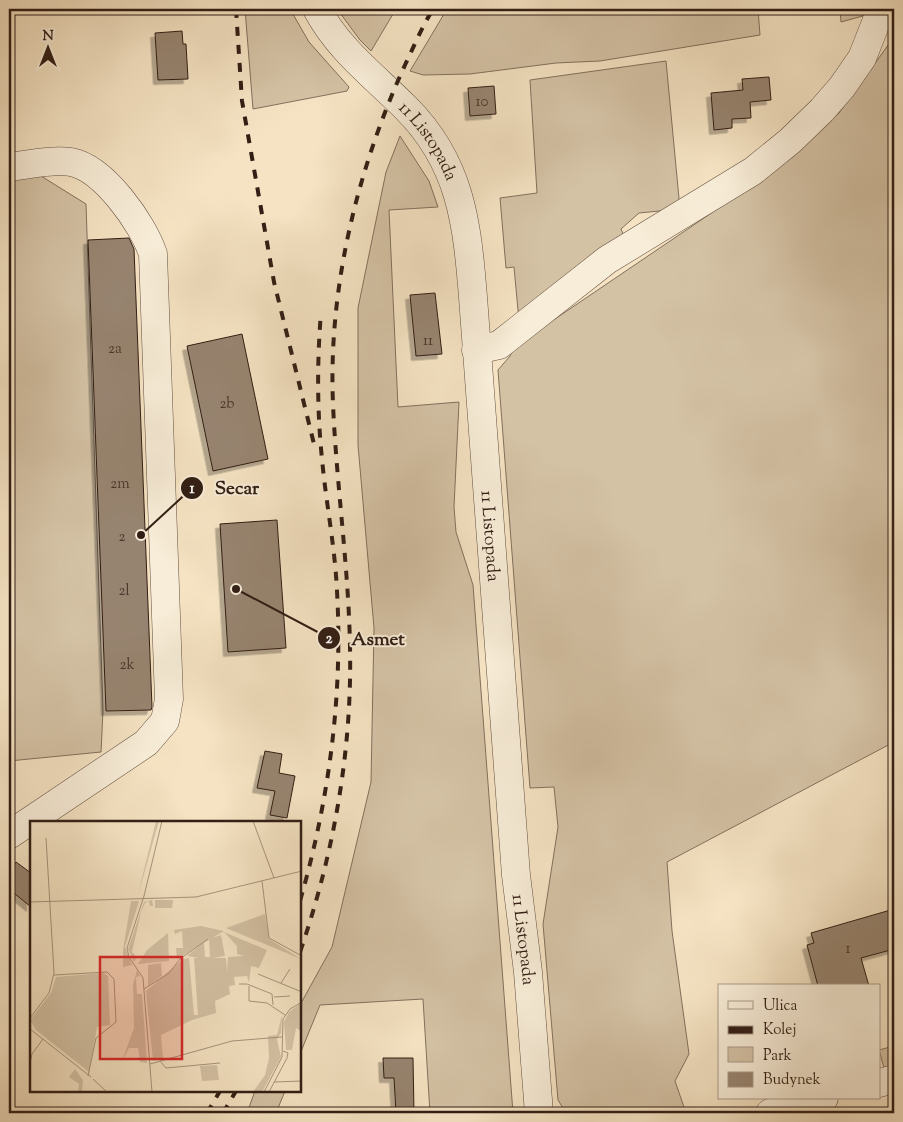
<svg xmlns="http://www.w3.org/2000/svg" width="903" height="1122" font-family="'Sorts Mill Goudy',serif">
<defs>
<filter id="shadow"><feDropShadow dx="-4.5" dy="4.5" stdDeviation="0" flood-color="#0004"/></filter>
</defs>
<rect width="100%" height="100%" fill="#f5e3c3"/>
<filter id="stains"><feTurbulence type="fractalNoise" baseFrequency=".004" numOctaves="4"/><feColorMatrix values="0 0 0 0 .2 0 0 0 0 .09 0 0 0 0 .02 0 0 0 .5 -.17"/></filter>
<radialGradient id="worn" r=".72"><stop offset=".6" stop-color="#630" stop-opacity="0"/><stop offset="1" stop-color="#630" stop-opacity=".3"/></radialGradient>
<path fill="#d4c2a5" stroke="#83705d" d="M 245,9 L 290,9 L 309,42 L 349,87 L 347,91 L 253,109 Z
M 337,9 L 396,9 L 371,51 L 360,40 Z
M 447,9 L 758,9 L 760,35 L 600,61 L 556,63 L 470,74 L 423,75 L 410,71 Z
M 840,9 L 888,9 L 841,22 Z
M 894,37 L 894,742 L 667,862 L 672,931 L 689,1054 L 675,1081 L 686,1113 L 566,1113 L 558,1100 L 543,924 L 558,827 L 554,787 L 530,788 L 498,370 L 510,356 L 516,342 L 524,340 L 763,178 L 839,113 Z
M 666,61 L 680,209 L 639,213 L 621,229 L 626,240 L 519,321 L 514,267 L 506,268 L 500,198 L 537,193 L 530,80 Z
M 400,136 L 429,181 L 438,207 L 389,210 L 398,407 L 459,402 L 454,507 L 456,532 L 473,585 L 513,1113 L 430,1113 L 423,999 L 320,1005 L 300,1054 L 300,1005 L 332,947 L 371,782 L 374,628 L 358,445 L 358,308 L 386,172 Z
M 41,176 L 86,204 L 103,711 L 101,752 L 9,761 L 9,178 Z
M 894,1046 L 894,1066 L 884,1068 L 879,1050 Z
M 255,1091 L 285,1091 L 276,1113 L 247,1113 Z"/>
<path fill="#97846f" stroke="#321e15" filter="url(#shadow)" d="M 182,31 L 183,44 L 186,44 L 188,79 L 158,80 L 155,33 Z
M 769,77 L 771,100 L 750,102 L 751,118 L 732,119 L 732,128 L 714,130 L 711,93 L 743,90 L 742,79 Z
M 494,86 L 496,114 L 470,116 L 468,88 Z
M 129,238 L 134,249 L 152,707 L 151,710 L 106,711 L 88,240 Z
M 435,293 L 442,354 L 416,356 L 410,295 Z
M 242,334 L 268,459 L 213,471 L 187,346 Z
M 277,520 L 286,648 L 228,652 L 220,524 Z
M 265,751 L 282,754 L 279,773 L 295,776 L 287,818 L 270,815 L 275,791 L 257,788 Z
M 16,862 L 31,873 L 31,907 L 9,889 L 9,871 Z
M 894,909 L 894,949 L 861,958 L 869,986 L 818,986 L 807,945 L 814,943 L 811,933 Z
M 383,1058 L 413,1058 L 414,1113 L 396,1113 L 394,1078 L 384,1078 Z"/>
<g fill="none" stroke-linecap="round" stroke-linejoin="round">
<defs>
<g id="minor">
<path id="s1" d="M 317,9 C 338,49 374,76 406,108 C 461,163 467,223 473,297 L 516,875 L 528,972 L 539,1113"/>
<path d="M 9,167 C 28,165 51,159 71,162 C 104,168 143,224 153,254 L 169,699 L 165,721 L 146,743 L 9,835"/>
<path d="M 476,350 L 499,345 L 607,260 L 753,171 L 790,141 L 822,110 L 842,87 L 862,58 L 877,20 L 894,12"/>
<path d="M 879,1083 L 894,1079"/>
<path d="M 770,1113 L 824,1098"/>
</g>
</defs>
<use href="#minor" stroke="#634f40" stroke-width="29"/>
<use href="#minor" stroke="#f8edd8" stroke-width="28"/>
<path stroke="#321e15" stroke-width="4" stroke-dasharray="9 9" stroke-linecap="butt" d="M 236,9 L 242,101 L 274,282 L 314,444
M 300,901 C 329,800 343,696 337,591 C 335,547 326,503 322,459 C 317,410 317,362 321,312
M 300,952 C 330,865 348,773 350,681 C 352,588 337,497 333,404 C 328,289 357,170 405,65 C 414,46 422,27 433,9
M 207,1113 L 220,1091
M 223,1113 L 236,1091"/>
</g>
<g text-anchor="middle" stroke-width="4" stroke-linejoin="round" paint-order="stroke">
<g font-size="15" fill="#4b382c">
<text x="482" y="106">10</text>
<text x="428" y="345">11</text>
<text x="115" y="353">2a</text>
<text x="227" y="408">2b</text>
<text x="120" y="488">2m</text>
<text x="122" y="541">2</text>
<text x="124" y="595">2l</text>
<text x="127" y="669">2k</text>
<text x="848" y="953">1</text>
</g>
<g font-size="18" fill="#321e15" stroke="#f8edd8">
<text dy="6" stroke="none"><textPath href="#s1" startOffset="174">11 Listopada</textPath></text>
<text dy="6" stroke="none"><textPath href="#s1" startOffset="579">11 Listopada</textPath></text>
<text dy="6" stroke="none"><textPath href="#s1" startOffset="984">11 Listopada</textPath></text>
</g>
</g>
<g transform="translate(30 821)">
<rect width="271" height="271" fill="#f5e3c3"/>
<path d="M 126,0 L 129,0 L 108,74 L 112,57 ZM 122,79 L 123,85 L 120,85 L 119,80 L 115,82 L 111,91 L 102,131 L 107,136 L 104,141 L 98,128 L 114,81 ZM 143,79 L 142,87 L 125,87 L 125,79 ZM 101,80 L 109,80 L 95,126 L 102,144 L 93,146 L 93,129 ZM 235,93 L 239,118 L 271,138 L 196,107 ZM 171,105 L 194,110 L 147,138 L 146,127 L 153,127 L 152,110 L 145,113 L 144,109 ZM 194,111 L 237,129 L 229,147 L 221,145 L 219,162 L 217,155 L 204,156 L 205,164 L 199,165 L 200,173 L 185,180 L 186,192 L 162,199 L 131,214 L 133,237 L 123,240 L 116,170 L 153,138 L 159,137 L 164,194 L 168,194 L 164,137 L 196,137 L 197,151 L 198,136 L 214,135 L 207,133 L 207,125 ZM 138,112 L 139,140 L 108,143 L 117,129 ZM 191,114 L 195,135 L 176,138 L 157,135 L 174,121 L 175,136 L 180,136 L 179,118 ZM 131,142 L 132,155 L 118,165 L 118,144 ZM 107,149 L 110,155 L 106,156 L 107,173 L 112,173 L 117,242 L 110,241 L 108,227 L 99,227 L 92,240 L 104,207 L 103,164 ZM 74,152 L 78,155 L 80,204 L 67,206 L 59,251 L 6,209 L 0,199 L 21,172 L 26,156 ZM 271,182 L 271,210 L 266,207 L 262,229 L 256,229 L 254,201 L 259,191 ZM 252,194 L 251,212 L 247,218 L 251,236 L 232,271 L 223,271 L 235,254 L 239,237 L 238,215 L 247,214 ZM 187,244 L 189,259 L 172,260 L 170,245 ZM 45,248 L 53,259 L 52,271 L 48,271 L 49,263 L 39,256 Z" fill="#d4c2a5"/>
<path fill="none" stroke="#a7947d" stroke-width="1" d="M 223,0 L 244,57M 232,60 L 239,117 L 272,135M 0,81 L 166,76 L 272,50M 228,153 L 272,171M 24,154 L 77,151 L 84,158 L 86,201 L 66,217 L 58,255M 251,162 L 260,148M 209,163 L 217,163 L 242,173 L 243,184M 219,165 L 219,180 L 237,182 L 255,194M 114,168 L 139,152 L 150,138 L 178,118M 244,176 L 260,175M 0,197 L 19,172 L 24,152 L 16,17M 0,208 L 61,256M 130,240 L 136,247 L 190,242M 0,242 L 2,233 L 13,218M 120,243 L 202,220 L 252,216M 63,258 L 77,271M 244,261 L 272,260M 122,271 L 113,157 L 99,136 L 97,127 L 114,75 L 132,0M 234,271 L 252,236 L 253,198 L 260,188 L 272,181M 239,271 L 257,237 L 258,232 L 253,230"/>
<path fill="#d62828" fill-opacity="0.15" stroke="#d62828" stroke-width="2.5" d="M 70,136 L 152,136 L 152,238 L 70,238 Z"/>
<rect width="271" height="271" fill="none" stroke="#321e15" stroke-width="2.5"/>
</g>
<path fill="none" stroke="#321e15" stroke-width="2" d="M141 535L192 488M236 589L329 638"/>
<g fill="#321e15" stroke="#f8edd8" stroke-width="2">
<circle cx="141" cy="535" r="5"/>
<circle cx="236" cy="589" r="5"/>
<circle cx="192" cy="488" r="12"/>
<circle cx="329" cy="638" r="12"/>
</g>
<g font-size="15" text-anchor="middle" font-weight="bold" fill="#fff">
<text x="192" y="493">1</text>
<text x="329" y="643">2</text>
</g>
<g font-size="19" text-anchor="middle" font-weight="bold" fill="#321e15" stroke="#f8edd8" stroke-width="4" stroke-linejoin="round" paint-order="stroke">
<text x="237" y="494">Secar</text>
<text x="378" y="645">Asmet</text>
</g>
<rect width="903" height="1122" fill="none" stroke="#f5e3c3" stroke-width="30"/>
<rect x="10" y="10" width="883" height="1102" fill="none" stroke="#321e15" stroke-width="2.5"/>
<rect x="15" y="15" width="873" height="1092" fill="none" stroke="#321e15"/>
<rect x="718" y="984" width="162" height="115" fill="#f8edd8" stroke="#a99a8a"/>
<rect x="728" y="1001" width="25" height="8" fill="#f8edd8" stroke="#a99a8a"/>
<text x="763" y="1010" font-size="15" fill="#321e15">Ulica</text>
<rect x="728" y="1026" width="25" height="8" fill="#321e15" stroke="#a99a8a"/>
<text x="763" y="1034" font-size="15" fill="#321e15">Kolej</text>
<rect x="728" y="1047" width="25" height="15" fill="#d4c2a5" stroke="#a99a8a"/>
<text x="763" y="1060" font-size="15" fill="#321e15">Park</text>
<rect x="728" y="1072" width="25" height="15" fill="#97846f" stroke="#a99a8a"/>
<text x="763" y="1084" font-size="15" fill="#321e15">Budynek</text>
<g transform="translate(48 48)" stroke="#f8edd8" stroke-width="4" paint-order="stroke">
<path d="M0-4L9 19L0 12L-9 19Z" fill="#321e15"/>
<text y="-8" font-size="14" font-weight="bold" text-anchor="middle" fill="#321e15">N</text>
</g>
<rect width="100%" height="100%" filter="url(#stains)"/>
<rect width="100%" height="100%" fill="url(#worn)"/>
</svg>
